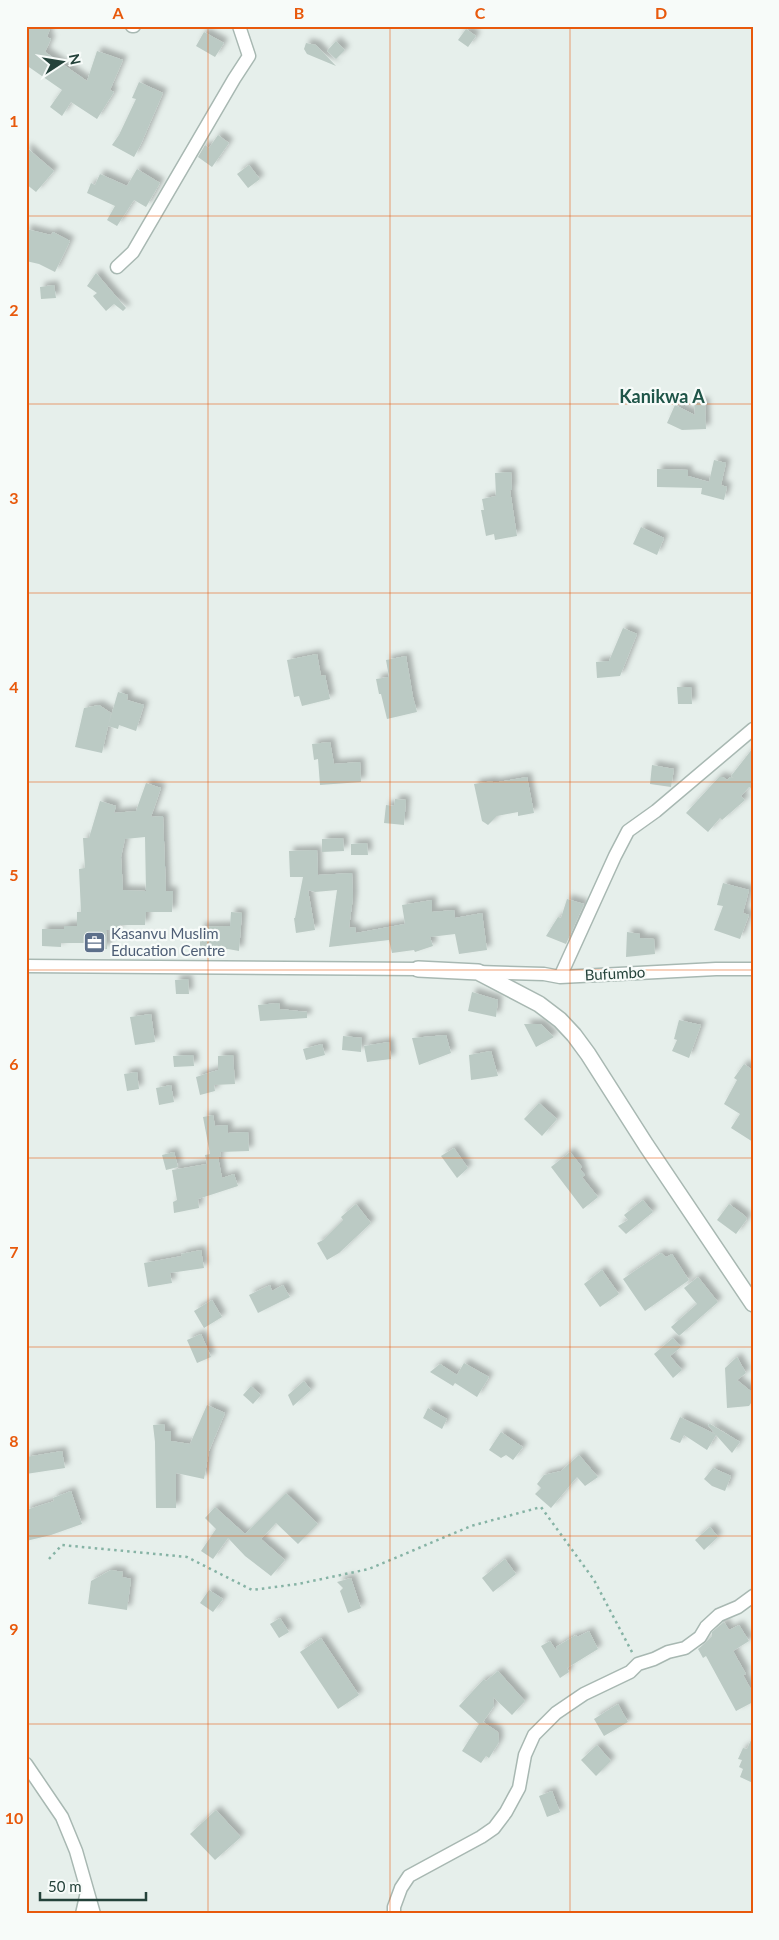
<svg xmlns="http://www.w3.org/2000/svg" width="779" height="1940" font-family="Lato,sans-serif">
<defs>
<filter id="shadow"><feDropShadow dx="4.5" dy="-4.5" stdDeviation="2.5" flood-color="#0004"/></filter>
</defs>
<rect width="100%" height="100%" fill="#e6efeb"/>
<path fill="#bbcac4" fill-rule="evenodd" filter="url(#shadow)" d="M 26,26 L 51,26 L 47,37 L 51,39 L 45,52 L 87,81 L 97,51 L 123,60 L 110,90 L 114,92 L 97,119 L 71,102 L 62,116 L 50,107 L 62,90 L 26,65 Z
M 466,29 L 476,36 L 468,47 L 458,40 Z
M 204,32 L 224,43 L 215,57 L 196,46 Z
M 336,41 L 345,50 L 336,59 L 327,51 Z
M 306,43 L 316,45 L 336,66 L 307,54 L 304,49 Z
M 139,82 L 163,93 L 141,144 L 134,157 L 112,145 L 119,135 L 136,99 L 132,98 Z
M 218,135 L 229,143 L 212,167 L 198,157 L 205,145 L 209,148 Z
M 26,147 L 54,171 L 36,192 L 26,184 Z
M 249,165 L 260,179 L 248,188 L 237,174 Z
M 137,169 L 160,183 L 146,207 L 134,200 L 117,226 L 107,220 L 115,206 L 87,193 L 91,183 L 95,185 L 100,174 L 127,186 Z
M 26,229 L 51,235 L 53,232 L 70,241 L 55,272 L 39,264 L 26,261 Z
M 96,273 L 126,308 L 123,311 L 114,304 L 106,311 L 93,296 L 97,293 L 87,286 Z
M 54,285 L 56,298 L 41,299 L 40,287 Z
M 694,402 L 705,402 L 706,429 L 682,430 L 667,423 L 675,405 L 695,415 Z
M 714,460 L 726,463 L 721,485 L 727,487 L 724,500 L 701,494 L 702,488 L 657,487 L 657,469 L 688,470 L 688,476 L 709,482 Z
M 511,472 L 512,490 L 510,490 L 517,536 L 495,540 L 494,534 L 486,536 L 481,510 L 484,510 L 482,499 L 496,496 L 495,473 Z
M 641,527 L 664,538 L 657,555 L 633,544 Z
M 623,628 L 637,634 L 620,676 L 597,678 L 596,662 L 609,661 Z
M 317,654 L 321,676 L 325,675 L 330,699 L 302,706 L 299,696 L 294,697 L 287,660 Z
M 406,656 L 413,697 L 417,712 L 387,719 L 381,694 L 379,694 L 376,679 L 389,677 L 386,660 Z
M 677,687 L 691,687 L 692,704 L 678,704 Z
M 118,692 L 128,695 L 127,700 L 144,705 L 136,731 L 119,725 L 118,729 L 108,726 Z
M 99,705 L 111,713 L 102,753 L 75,747 L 84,708 Z
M 330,742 L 334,764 L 360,762 L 361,782 L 320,785 L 318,759 L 314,760 L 312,744 Z
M 753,748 L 753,789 L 749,787 L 741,796 L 745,800 L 722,820 L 720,818 L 708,832 L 686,813 L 719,777 L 723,777 L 727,780 L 730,777 L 734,778 L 731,776 Z
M 652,765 L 674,769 L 671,787 L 650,784 Z
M 527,777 L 534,813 L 518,816 L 518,812 L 497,816 L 488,825 L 482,821 L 474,784 L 493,781 L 493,783 Z
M 146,783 L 161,788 L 151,817 L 163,816 L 166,891 L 173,891 L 172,912 L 146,912 L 145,925 L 120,925 L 120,930 L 106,930 L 107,949 L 87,950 L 86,943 L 61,943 L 61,947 L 42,946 L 42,929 L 64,929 L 64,926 L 77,926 L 77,912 L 81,912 L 79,869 L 85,868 L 83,838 L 89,838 L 100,801 L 116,806 L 114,813 L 136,811 ZM 145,837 L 146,891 L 123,890 L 121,857 L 125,839 Z
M 395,799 L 406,800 L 404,825 L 384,823 L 386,805 L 394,806 Z
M 343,838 L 344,851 L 322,852 L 322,839 Z
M 367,843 L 368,855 L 351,855 L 351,844 Z
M 317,850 L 318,875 L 352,873 L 353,897 L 349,928 L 355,927 L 356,933 L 405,924 L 402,905 L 432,900 L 432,912 L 454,910 L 455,918 L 482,913 L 487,950 L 459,954 L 455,934 L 430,937 L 433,946 L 415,952 L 414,950 L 392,953 L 389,940 L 329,947 L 337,890 L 315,892 L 308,890 L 315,930 L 296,933 L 294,918 L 295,918 L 303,877 L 290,877 L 289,851 Z
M 723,883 L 749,890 L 743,913 L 749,915 L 740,939 L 714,930 L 723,906 L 717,905 Z
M 567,899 L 584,904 L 566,944 L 546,936 L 558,917 L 561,918 Z
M 231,912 L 242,913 L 239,951 L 228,949 L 200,949 L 200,927 L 230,926 Z
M 627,932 L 640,934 L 640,938 L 654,939 L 655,954 L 626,957 Z
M 188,979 L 189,994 L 176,994 L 175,980 Z
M 472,992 L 498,1000 L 496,1017 L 468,1011 Z
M 279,1003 L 280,1009 L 307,1012 L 307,1018 L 260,1021 L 258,1005 Z
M 151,1014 L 155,1042 L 135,1045 L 130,1017 Z
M 679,1020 L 701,1025 L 689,1058 L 672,1051 L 677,1040 L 674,1039 Z
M 524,1024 L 541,1024 L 554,1037 L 536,1047 Z
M 446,1035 L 451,1053 L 419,1065 L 412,1038 Z
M 343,1036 L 362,1038 L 361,1052 L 342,1050 Z
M 389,1042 L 391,1059 L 367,1062 L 364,1046 Z
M 322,1044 L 325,1055 L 306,1060 L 303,1049 Z
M 491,1051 L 498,1076 L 471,1080 L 469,1055 Z
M 193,1055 L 194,1066 L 174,1067 L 173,1056 Z
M 233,1055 L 235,1084 L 214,1085 L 215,1091 L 200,1095 L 196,1077 L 218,1070 L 218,1056 Z
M 744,1064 L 753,1070 L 753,1142 L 731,1128 L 740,1114 L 724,1104 L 737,1080 L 734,1078 Z
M 137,1072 L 139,1089 L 127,1091 L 124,1074 Z
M 171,1085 L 174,1102 L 159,1105 L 156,1088 Z
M 539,1103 L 557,1119 L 542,1136 L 524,1119 Z
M 213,1115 L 215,1126 L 228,1125 L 228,1133 L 248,1132 L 249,1151 L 220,1152 L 221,1156 L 218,1157 L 222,1178 L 234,1174 L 238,1186 L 198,1199 L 199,1208 L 174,1213 L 173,1202 L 177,1200 L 172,1170 L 207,1164 L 205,1155 L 210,1154 L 203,1117 Z
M 454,1148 L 468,1168 L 457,1178 L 441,1156 Z
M 174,1152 L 178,1167 L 166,1170 L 162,1155 Z
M 570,1152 L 582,1167 L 580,1169 L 585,1175 L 582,1177 L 598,1197 L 583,1209 L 551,1167 Z
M 643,1200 L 653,1212 L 626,1234 L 618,1226 L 628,1220 L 624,1215 Z
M 356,1204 L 371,1223 L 339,1253 L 327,1260 L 317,1243 L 323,1240 L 343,1220 L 341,1217 Z
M 729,1204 L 744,1215 L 747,1219 L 736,1234 L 717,1220 Z
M 201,1250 L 204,1268 L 170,1273 L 172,1283 L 148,1287 L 144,1263 L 182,1256 L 181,1254 Z
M 661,1253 L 666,1257 L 672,1254 L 689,1280 L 645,1311 L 623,1279 Z
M 602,1270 L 619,1294 L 600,1307 L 584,1284 Z
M 698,1277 L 718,1302 L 679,1336 L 671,1327 L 697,1304 L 684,1288 Z
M 270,1285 L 272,1291 L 283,1285 L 290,1297 L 258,1313 L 249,1295 Z
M 212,1300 L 222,1317 L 204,1328 L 194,1311 Z
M 201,1334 L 211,1357 L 197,1363 L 187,1340 Z
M 673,1338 L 681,1347 L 670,1356 L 682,1370 L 673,1378 L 654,1354 Z
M 737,1357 L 746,1373 L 737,1380 L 753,1393 L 753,1400 L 749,1406 L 727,1408 L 725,1368 Z
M 464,1363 L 489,1377 L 477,1397 L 455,1383 L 453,1386 L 430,1372 L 440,1364 L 457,1375 Z
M 304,1381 L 311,1390 L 293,1406 L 288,1395 Z
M 251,1386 L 261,1395 L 253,1404 L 243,1395 Z
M 207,1405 L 225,1413 L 209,1451 L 204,1479 L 176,1473 L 176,1508 L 156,1508 L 155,1442 L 153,1425 L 164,1424 L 165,1431 L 171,1431 L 171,1441 L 190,1444 Z
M 428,1408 L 447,1419 L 442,1429 L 423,1418 Z
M 680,1417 L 715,1434 L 708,1425 L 710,1424 L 740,1442 L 732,1453 L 716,1435 L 707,1450 L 684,1435 L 680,1443 L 670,1439 Z
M 501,1432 L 523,1447 L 513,1460 L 506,1455 L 501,1458 L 489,1450 Z
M 62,1451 L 65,1468 L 26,1474 L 26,1457 Z
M 579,1455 L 598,1477 L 585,1486 L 577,1477 L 551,1508 L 535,1494 L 541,1488 L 537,1484 L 544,1475 L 561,1471 Z
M 713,1468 L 731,1476 L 725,1491 L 712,1486 L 704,1479 Z
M 71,1491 L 82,1524 L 51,1535 L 26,1541 L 26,1510 L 54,1501 L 53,1498 Z
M 286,1493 L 318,1524 L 298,1544 L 276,1523 L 261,1539 L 285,1560 L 271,1576 L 245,1556 L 228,1538 L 213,1559 L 201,1551 L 216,1529 L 205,1518 L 215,1507 L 245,1534 Z
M 710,1527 L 718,1537 L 704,1550 L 695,1540 Z
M 505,1559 L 516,1574 L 493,1592 L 482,1578 Z
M 111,1570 L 123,1572 L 122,1577 L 131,1579 L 127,1610 L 88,1604 L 91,1581 Z
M 351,1578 L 361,1608 L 348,1613 L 340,1591 L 343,1588 L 337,1582 Z
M 209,1590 L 223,1599 L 213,1612 L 200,1603 Z
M 280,1618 L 289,1632 L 279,1638 L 270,1624 Z
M 724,1622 L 729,1630 L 739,1625 L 749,1641 L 733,1651 L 746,1674 L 743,1675 L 753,1693 L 753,1702 L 736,1711 L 706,1656 L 703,1658 L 698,1649 L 705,1643 L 712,1636 L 712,1632 Z
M 589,1631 L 598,1649 L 567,1668 L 569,1672 L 560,1678 L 541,1646 L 550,1641 L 556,1650 L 557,1649 L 556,1647 L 576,1635 L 577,1637 Z
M 321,1638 L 359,1695 L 338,1709 L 300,1652 Z
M 498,1671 L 525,1701 L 512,1715 L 493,1697 L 494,1706 L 483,1722 L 498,1732 L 499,1742 L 489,1758 L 486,1756 L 481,1763 L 462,1751 L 479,1724 L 459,1706 L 484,1679 L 486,1681 Z
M 618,1704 L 628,1722 L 604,1736 L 594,1719 Z
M 753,1736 L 753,1783 L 740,1777 L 743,1769 L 739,1767 L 742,1760 L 738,1759 L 743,1748 L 747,1749 Z
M 597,1745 L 611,1761 L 596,1776 L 581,1760 Z
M 552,1791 L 560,1812 L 547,1817 L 539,1796 Z
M 216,1810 L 241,1837 L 215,1860 L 190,1834 Z"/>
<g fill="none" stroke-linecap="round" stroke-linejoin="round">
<defs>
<path id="minor" d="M 132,26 L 134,26
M 117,267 L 133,252 L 234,79 L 249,56 L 239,26
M 26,966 L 418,969
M 478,972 L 544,974 L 560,977 L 716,969 L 753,969
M 560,977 L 615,856 L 628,831 L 656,811 L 753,729
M 26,1764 L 62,1817 L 76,1851 L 94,1914
M 82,1914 L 87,1892
M 394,1914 L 394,1907 L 401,1888 L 409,1876 L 481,1837 L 494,1828 L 506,1812 L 519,1788 L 525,1755 L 534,1735 L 556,1713 L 584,1694 L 630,1672 L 638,1664 L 654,1659 L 668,1652 L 685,1648 L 700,1637 L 706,1627 L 719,1615 L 738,1607 L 753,1596"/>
<path id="tertiary" d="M 418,969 L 478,972 L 539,1004 L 560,1020 L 574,1035 L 588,1054 L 646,1145 L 753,1304"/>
</defs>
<use href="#minor" stroke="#a8b8b2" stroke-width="15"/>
<use href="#tertiary" stroke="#a8b8b2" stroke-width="18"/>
<path stroke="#86b3a5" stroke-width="2.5" stroke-dasharray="2.5 4" stroke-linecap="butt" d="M 49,1559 L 62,1545 L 187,1557 L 252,1590 L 298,1584 L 369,1569 L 471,1526 L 541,1507 L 594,1580 L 633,1654"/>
<use href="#minor" stroke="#fff" stroke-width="12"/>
<use href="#tertiary" stroke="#fff" stroke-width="15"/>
</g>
<path fill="none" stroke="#e8590c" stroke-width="1" stroke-opacity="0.55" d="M 208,26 L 208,1914M 390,26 L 390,1914M 570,26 L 570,1914M 26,216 L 753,216M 26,404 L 753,404M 26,593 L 753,593M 26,782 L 753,782M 26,970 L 753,970M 26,1158 L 753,1158M 26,1347 L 753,1347M 26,1536 L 753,1536M 26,1724 L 753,1724"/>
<defs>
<symbol id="office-square" viewBox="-11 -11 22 22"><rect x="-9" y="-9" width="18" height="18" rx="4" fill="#5c6f8a" stroke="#f7fbf9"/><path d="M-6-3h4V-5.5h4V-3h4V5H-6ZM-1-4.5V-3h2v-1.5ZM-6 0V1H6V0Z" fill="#fff"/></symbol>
</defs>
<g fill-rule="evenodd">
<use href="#office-square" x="82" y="930" width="25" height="25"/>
</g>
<g text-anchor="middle" stroke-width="4.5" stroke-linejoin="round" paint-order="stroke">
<g font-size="15" fill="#4e5e75" stroke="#f7fbf9" text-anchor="start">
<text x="111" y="939">Kasanvu Muslim<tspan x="111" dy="17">Education Centre</tspan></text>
</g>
<g font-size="15" fill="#24423a" stroke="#f7fbf9">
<text transform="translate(615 974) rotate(-3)" y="5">Bufumbo</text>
</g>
<g font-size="18" font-weight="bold" fill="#1f5548" stroke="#f7fbf9">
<text x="662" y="403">Kanikwa A</text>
</g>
</g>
<rect width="779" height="1940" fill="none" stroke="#f7fbf9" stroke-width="55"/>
<g transform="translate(62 62) rotate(78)" stroke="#f7fbf9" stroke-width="4" paint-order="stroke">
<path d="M0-4L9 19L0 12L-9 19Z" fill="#24423a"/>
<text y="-8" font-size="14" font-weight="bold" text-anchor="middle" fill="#24423a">N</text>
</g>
<path d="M40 1892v8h106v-8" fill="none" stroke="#24423a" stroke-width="2.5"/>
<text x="48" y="1892" font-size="15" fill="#24423a" stroke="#f7fbf9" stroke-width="4" paint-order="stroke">50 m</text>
<rect x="28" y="28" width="724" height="1884" fill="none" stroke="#e8590c" stroke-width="2"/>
<g font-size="16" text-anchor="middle" font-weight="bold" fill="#e8590c">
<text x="118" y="19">A</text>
<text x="299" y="19">B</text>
<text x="480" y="19">C</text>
<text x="661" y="19">D</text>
<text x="14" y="127">1</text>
<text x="14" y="316">2</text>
<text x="14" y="504">3</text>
<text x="14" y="693">4</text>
<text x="14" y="881">5</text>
<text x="14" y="1070">6</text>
<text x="14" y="1258">7</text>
<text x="14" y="1447">8</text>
<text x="14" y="1635">9</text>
<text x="14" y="1824">10</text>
</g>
</svg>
